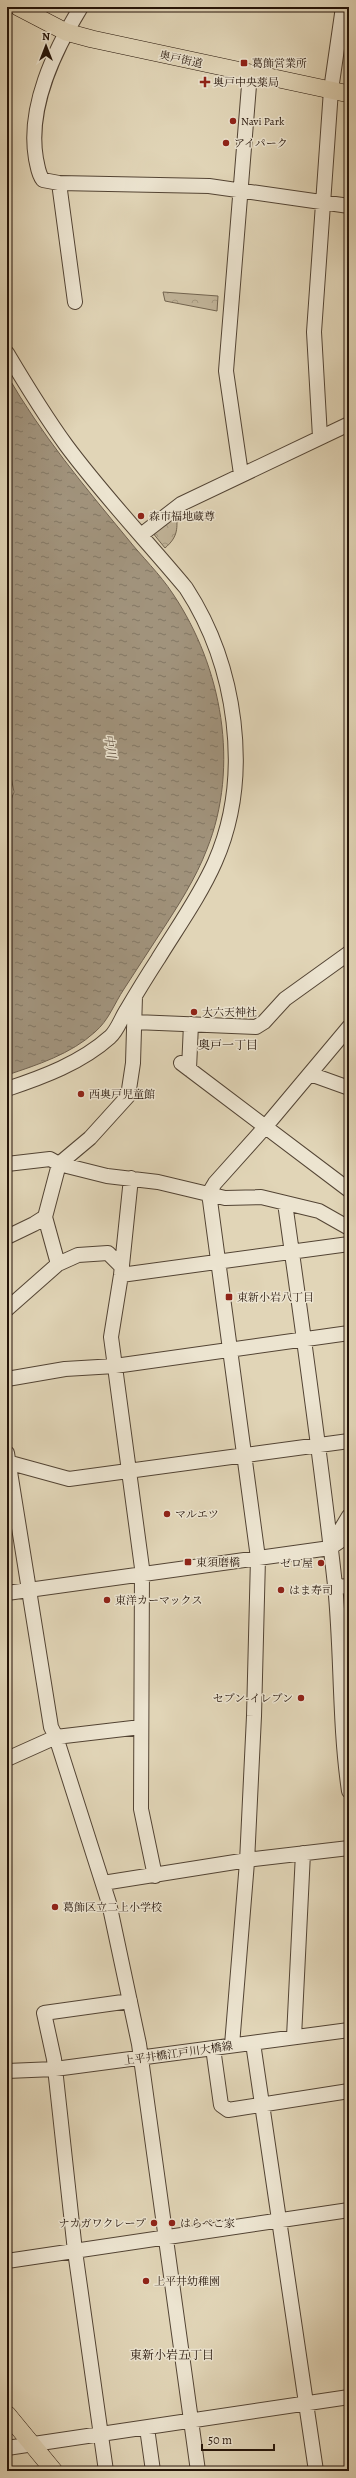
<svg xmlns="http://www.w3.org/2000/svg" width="356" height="2478" font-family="Alegreya,'Noto Serif JP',serif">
<defs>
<pattern id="park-crowns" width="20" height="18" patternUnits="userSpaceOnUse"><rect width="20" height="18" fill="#c1b499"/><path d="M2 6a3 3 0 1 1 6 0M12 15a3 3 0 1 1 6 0" fill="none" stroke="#a69a82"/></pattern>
<pattern id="water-ripples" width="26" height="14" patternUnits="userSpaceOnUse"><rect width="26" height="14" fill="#a1937c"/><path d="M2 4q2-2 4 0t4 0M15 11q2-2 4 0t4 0" fill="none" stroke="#837764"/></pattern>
</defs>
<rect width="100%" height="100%" fill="#e1d5b7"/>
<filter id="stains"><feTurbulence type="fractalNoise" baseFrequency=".005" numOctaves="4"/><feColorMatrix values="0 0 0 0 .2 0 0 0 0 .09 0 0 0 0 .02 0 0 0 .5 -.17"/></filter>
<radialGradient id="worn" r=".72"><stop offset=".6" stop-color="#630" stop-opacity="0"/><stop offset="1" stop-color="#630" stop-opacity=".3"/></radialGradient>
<path fill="url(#park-crowns)" stroke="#726450" d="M 163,292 L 218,296 L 217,311 L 165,301 Z
M 176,512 C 178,528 178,537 165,548 L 152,532 Z"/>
<path fill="url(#water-ripples)" stroke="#6f604e" d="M 7,375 C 41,434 84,486 127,538 C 142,557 160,574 173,594 C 222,667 240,766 207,849 C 196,878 178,906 161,932 C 149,951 136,970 124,989 C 114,1004 109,1020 95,1032 C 71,1054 37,1065 7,1075 L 7,810 L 14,792 L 7,756 Z"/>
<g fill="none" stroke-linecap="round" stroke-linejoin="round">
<defs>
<path id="minor" d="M 81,7 C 54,51 27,107 36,159 C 38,167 38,174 43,180 L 59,183 L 209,186 L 349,206
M 59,183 L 75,302
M 7,353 C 26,385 45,416 66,445 C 103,495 146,540 186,588 C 236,665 253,776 215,862 C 200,896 177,928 158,959 C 147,976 136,994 126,1011 C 121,1019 117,1031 110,1037 C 81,1063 43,1077 7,1089
M 320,437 L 314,332 L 331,90 L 343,7
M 241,474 L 226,371 L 250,73
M 141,535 L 181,504 L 349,424
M 135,1022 L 256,1027 L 264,1022 L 285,999 L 349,953
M 181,1063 L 349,1190
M 189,1069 L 191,1024
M 310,1074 L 349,1088
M 7,1164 L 50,1159 L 59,1164 L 107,1176 L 158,1182 L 225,1198 L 261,1197 L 319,1211 L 349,1228
M 131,1178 L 121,1275 L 111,1337 L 142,1568 L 141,1809 L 155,1876
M 285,1203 C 303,1331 321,1458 335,1585 C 342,1653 339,1723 349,1791
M 45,1217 L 58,1264 L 78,1255 L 108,1253 L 122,1267
M 7,1237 L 34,1224 L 45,1217 L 59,1164 L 90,1138 L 128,1096 L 133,1063 L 135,996
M 121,1275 L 349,1244
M 7,1309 L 58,1264
M 7,1379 L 65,1369 L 115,1366 L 349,1333
M 7,1453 L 51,1727 L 56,1737 L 109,1903 L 139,2044 L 198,2471
M 7,1462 L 69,1479 L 349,1441
M 332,1544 L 349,1516
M 335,1587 L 349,1586
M 7,1593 L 330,1548 L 349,1535
M 7,1759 L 56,1737 L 141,1727
M 103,1883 L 254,1859 L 349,1848
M 294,2037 L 303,1853
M 253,2043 L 316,2471
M 232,2045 L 247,1862 L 254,1716 L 258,1558 L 209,1193 L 215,1183 L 266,1126 L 349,1027
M 213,2048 L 221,2105 L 228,2110 L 349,2091
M 7,2071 L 55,2069 L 349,2030
M 7,2261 L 349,2210
M 147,2428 L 153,2471
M 7,2448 L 349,2397
M 106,2471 L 75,2251 L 54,2059 L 44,2013 L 130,2001"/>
<path id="major" d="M 18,7 L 66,32 L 92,39 L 349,94
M 7,2414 L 54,2471"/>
</defs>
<use href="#minor" stroke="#534434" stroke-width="16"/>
<use href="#major" stroke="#241308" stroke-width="18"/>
<use href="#minor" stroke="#ece4d0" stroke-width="14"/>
<use href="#major" stroke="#e1d5b7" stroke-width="17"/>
</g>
<g fill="#8f2418" stroke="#ece4d0" stroke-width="1.5">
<rect x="240" y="59" width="8" height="8" rx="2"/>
<path d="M203 76h4v4h4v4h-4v4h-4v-4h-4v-4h4z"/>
<circle cx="233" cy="121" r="4"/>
<circle cx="226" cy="143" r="4"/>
<circle cx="141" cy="516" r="4"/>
<circle cx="194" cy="1012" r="4"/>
<circle cx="81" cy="1094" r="4"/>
<rect x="225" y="1293" width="8" height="8" rx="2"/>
<circle cx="167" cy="1514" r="4"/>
<rect x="184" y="1558" width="8" height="8" rx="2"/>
<circle cx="321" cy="1563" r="4"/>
<circle cx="281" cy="1590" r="4"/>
<circle cx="107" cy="1600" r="4"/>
<circle cx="301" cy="1698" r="4"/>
<circle cx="55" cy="1907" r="4"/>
<circle cx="154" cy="2223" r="4"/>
<circle cx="172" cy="2223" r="4"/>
<circle cx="146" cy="2281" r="4"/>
</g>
<g text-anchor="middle" stroke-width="3" stroke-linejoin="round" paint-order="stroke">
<g font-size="11" fill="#241308" stroke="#ece4d0">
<text transform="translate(181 59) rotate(12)" y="4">奥戸街道</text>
<text transform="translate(178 2053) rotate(-8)" y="4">上平井橋江戸川大橋線</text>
</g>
<g font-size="11" fill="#241308" stroke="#ece4d0" text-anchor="start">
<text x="252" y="67">葛飾営業所</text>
<text x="213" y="86">奥戸中央薬局</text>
<text x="241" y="125">Navi Park</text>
<text x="234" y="147">アイパーク</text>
<text x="149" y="520">森市福地蔵尊</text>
<text x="202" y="1016">大六天神社</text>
<text x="89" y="1098">西奥戸児童館</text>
<text x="237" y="1301">東新小岩八丁目</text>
<text x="175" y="1518">マルエツ</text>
<text x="196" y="1566">東須磨橋</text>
<text x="313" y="1567" text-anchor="end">ゼロ屋</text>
<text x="289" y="1594">はま寿司</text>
<text x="115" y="1604">東洋カーマックス</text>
<text x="293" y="1702" text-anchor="end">セブン-イレブン</text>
<text x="63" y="1911">葛飾区立二上小学校</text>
<text x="146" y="2227" text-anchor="end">ナカガワクレープ</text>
<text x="180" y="2227">はらぺこ家</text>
<text x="154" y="2285">上平井幼稚園</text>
</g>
<g font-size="12" font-style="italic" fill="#564636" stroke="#ece4d0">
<text transform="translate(110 746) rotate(81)" y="4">中川</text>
</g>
<g font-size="12" fill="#241308" stroke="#ece4d0">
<text x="228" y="1049">奥戸一丁目</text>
<text x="172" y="2359">東新小岩五丁目</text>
</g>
</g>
<rect width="356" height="2478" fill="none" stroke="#e1d5b7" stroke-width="24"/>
<rect x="8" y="8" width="340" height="2462" fill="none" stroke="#241308" stroke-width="2"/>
<rect x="12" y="12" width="332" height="2454" fill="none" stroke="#241308"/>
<g transform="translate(46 46)" stroke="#ece4d0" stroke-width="3" paint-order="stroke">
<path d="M0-3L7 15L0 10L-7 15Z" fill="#241308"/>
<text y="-6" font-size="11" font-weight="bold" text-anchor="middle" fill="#241308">N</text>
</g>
<path d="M202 2444v6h72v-6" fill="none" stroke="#241308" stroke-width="2"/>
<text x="208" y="2444" font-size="12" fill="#241308" stroke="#ece4d0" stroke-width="3" paint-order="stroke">50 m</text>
<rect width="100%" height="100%" filter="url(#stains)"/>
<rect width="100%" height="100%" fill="url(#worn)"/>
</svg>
